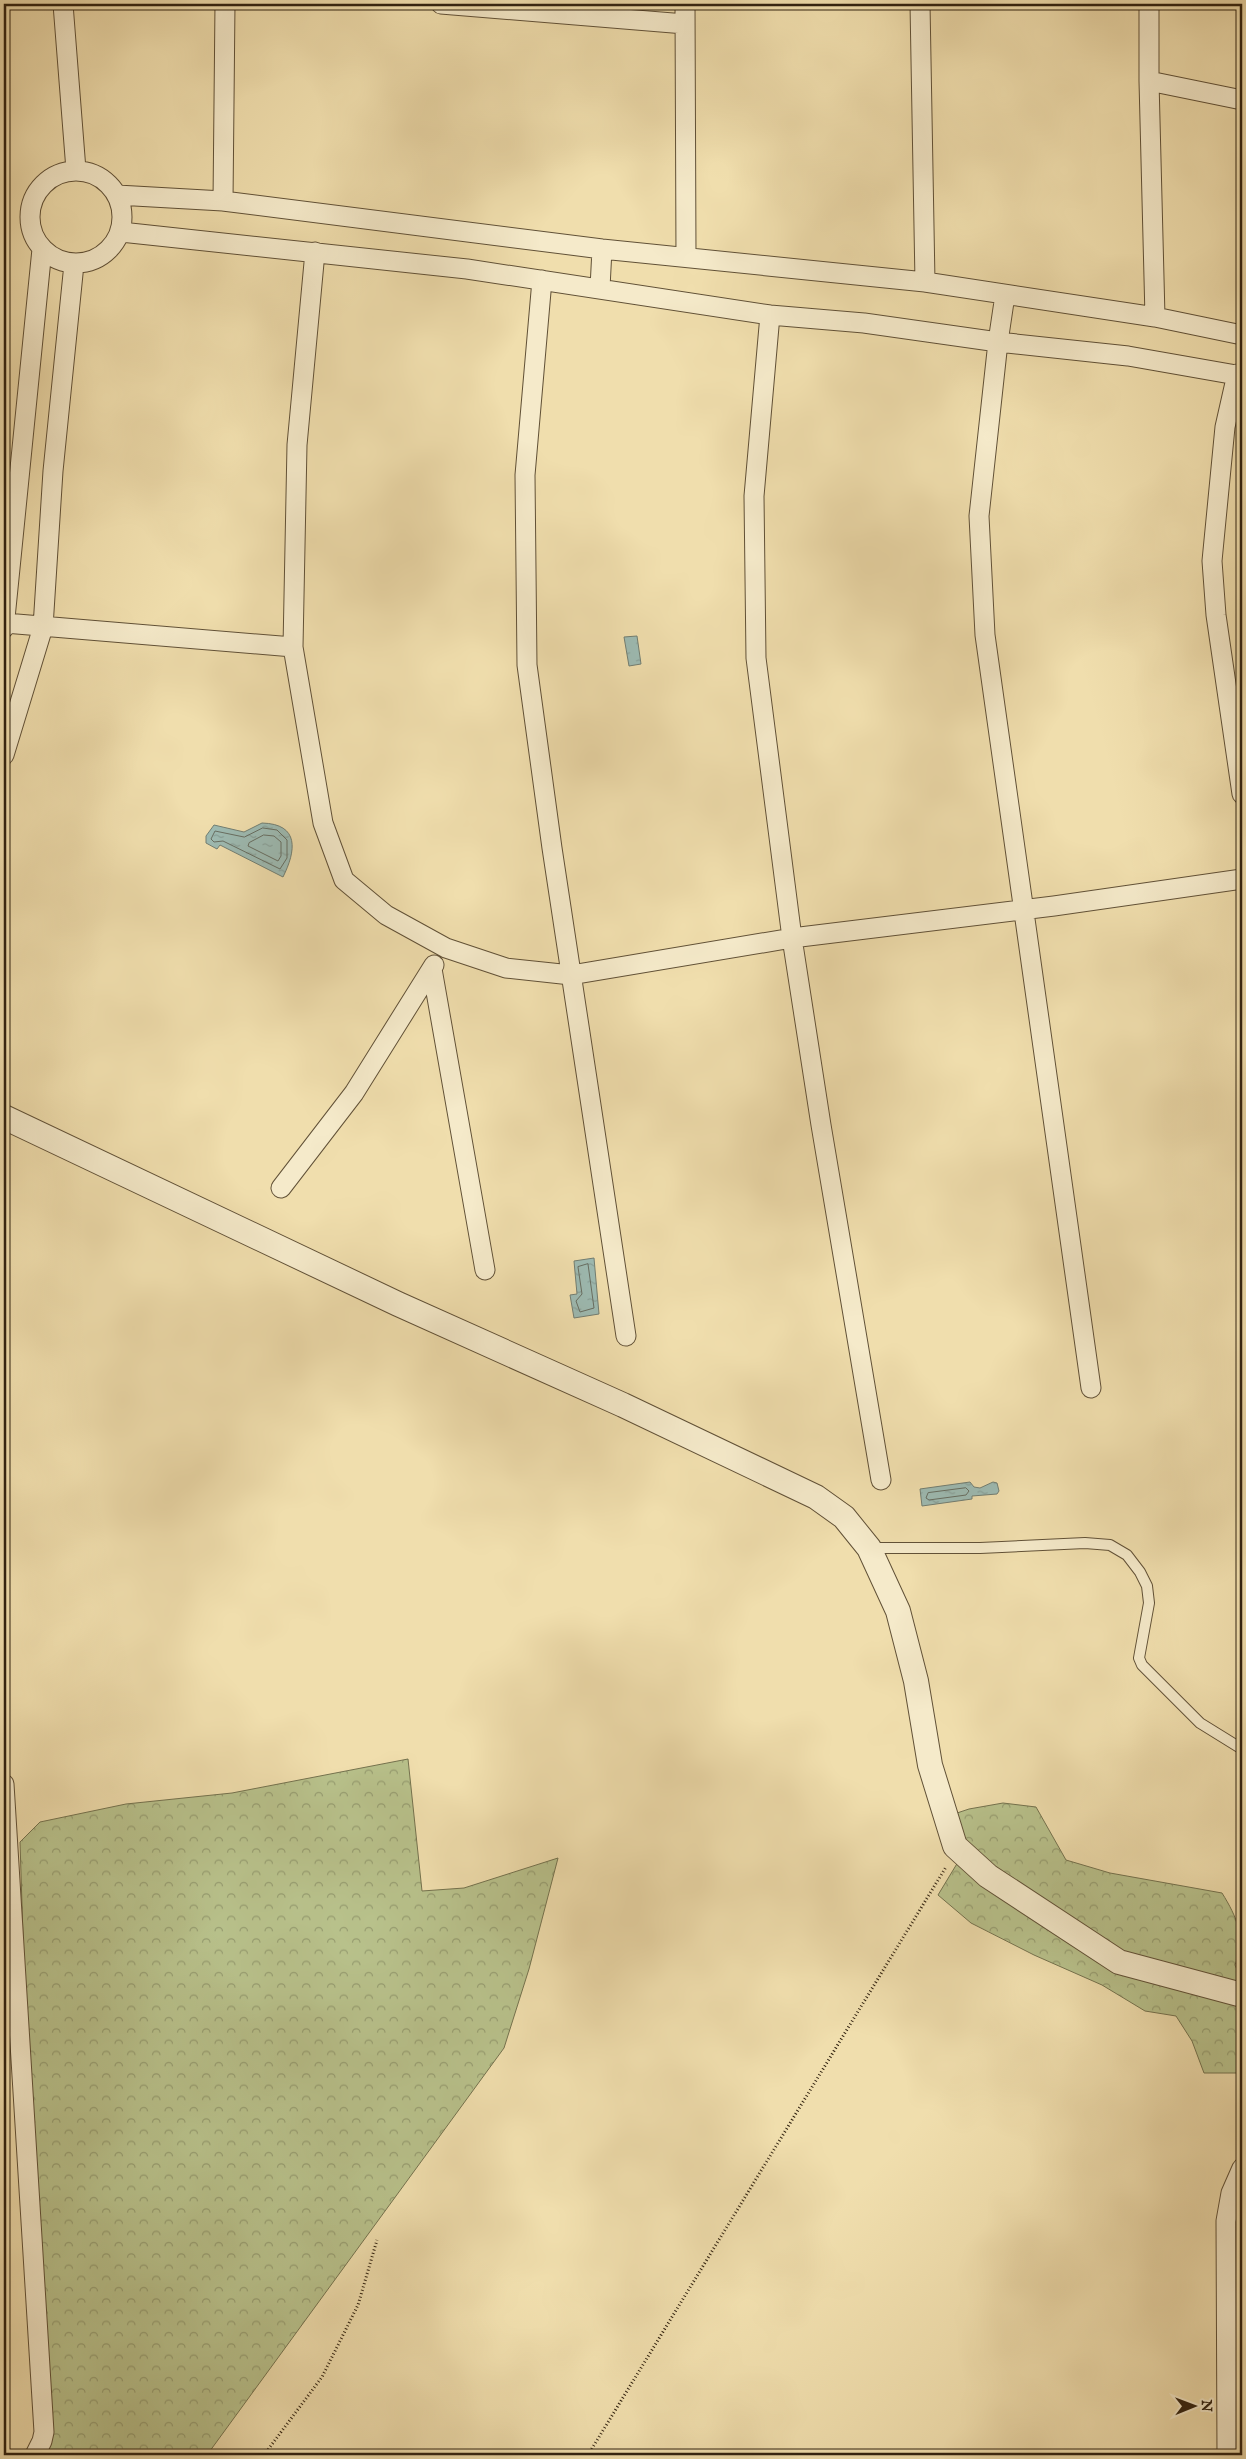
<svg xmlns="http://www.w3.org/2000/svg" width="1246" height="2459" font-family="'IM FELL English',serif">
<defs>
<pattern id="forest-crowns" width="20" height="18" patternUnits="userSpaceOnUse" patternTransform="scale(1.25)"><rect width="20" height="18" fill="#b8c18b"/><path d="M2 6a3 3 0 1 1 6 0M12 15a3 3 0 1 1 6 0" fill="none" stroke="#969c70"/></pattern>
<pattern id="water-ripples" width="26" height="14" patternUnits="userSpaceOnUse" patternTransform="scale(1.25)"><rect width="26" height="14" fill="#9dbbb3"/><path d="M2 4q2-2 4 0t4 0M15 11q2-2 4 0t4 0" fill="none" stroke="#88a099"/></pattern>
</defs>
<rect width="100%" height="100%" fill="#f0dead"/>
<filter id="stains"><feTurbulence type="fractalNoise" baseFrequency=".004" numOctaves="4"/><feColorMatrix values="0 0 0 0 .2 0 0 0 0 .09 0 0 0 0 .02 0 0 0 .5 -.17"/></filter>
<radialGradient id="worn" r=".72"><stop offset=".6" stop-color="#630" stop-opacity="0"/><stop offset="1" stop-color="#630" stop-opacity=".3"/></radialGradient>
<path fill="url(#forest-crowns)" stroke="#74724e" d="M 408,1759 L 422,1891 L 464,1888 L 558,1858 L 529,1969 L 504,2048 L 207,2455 L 49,2455 L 28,2096 L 20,1842 L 40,1822 L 126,1804 L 232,1793 Z
M 1003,1803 L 1036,1807 L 1066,1860 L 1110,1873 L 1222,1893 C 1237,1917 1246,1938 1235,1965 L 1242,1982 L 1242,2073 L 1204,2073 L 1192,2041 L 1176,2016 L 1145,2011 L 1102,1985 L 1034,1955 L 971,1923 L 938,1895 L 958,1862 L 955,1846 L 957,1813 L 969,1809 Z"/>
<path fill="url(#water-ripples)" stroke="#727e72" d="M 637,636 L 641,664 L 629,666 L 624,637 Z
M 262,823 C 300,824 296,851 283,877 L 220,845 L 217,849 L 206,843 L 206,836 L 214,825 L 244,832 Z
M 594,1258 L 599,1314 L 574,1318 L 570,1295 L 577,1294 L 574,1261 Z
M 970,1482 L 974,1487 L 980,1488 L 993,1482 L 997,1483 L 999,1491 L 997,1494 L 972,1496 L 972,1499 L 922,1506 L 920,1489 Z"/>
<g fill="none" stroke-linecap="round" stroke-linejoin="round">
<path stroke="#676e62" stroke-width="1" d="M 263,828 L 277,830 L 287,840 L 287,858 L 280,869 L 223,841 L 214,842 L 211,839 L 215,831 L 244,837 Z
M 264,835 L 274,836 L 281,842 L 281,856 L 278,861 L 248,846 L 249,843 Z
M 588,1264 L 594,1308 L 580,1312 L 576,1301 L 582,1294 L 578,1267 Z
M 966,1488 L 969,1491 L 966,1495 L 929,1500 L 926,1498 L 928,1493 Z"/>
<defs>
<path id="service" d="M 871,1548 L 980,1548 L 1085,1543 L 1110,1545 L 1127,1555 L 1140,1572 L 1147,1586 L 1149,1603 L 1139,1658 L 1142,1665 L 1200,1723 L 1242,1749"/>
<path id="minor" d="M 63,4 L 76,170
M 441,4 L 685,24
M 685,4 L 686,257
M 920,4 L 925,282
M 1149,4 L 1149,81 L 1155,317
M 1149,81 L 1242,100
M30 217a46 46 0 1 1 92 0a46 46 0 1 1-92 0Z
M 117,195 L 223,201 L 602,249 L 925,282 L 1155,317 L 1242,335
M 223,201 L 225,4
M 121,232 L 467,269 L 770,315 L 864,323 L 998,342 L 1128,356 L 1242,376
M 315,252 L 297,445 L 293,647 L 323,823 L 344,880 L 386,915 L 446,948 L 506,968 L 571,975 L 792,938 L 1054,906 L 1242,879
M 542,280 L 525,475 L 527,665 L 552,848 L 626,1336
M 600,288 L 602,249
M 1005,295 L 998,342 L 979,516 L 985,635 L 1091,1388
M 770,315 L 754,496 L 756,658 L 792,938 L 821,1125 L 881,1480
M 1237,374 L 1225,427 L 1212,561 L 1216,615 L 1242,794
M 5,623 L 293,647
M 4,628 L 42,249
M 4,755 L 43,627 L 53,471 L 74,264
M 432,969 L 485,1270
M 281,1188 L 354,1093 L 434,965
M 4,1784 L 44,2432 L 42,2441 L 35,2455
M 1227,2455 L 1226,2221 L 1231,2193 L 1242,2168"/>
<path id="tertiary" d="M 4,1117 L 398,1304 L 623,1405 L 816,1497 L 844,1517 L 869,1548 L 898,1611 L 916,1681 L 930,1765 L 955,1846 L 988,1876 L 1119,1962 L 1242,1995"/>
</defs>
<use href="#service" stroke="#615137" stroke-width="12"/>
<use href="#minor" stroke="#615137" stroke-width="21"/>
<use href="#tertiary" stroke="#615137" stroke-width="26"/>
<path stroke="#312210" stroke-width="3" stroke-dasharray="1 2.5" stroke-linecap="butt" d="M 264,2455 L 322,2377 L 358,2305 L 377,2240
M 588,2455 L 946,1867"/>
<use href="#service" stroke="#f5eaca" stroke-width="10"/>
<use href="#minor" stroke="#f5eaca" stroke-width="19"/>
<use href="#tertiary" stroke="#f5eaca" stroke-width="24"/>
</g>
<rect width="1246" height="2459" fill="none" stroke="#f0dead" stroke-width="20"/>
<rect x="5" y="5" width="1236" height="2449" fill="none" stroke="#312210" stroke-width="2.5"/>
<rect x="10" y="10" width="1226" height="2439" fill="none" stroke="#312210"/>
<g transform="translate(1194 2406) rotate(89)" stroke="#f5eaca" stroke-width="4" paint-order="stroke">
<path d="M0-4L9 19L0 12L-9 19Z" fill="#312210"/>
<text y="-8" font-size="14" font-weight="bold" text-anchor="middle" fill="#312210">N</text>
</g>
<rect width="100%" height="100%" filter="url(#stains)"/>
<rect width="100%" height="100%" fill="url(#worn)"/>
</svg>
